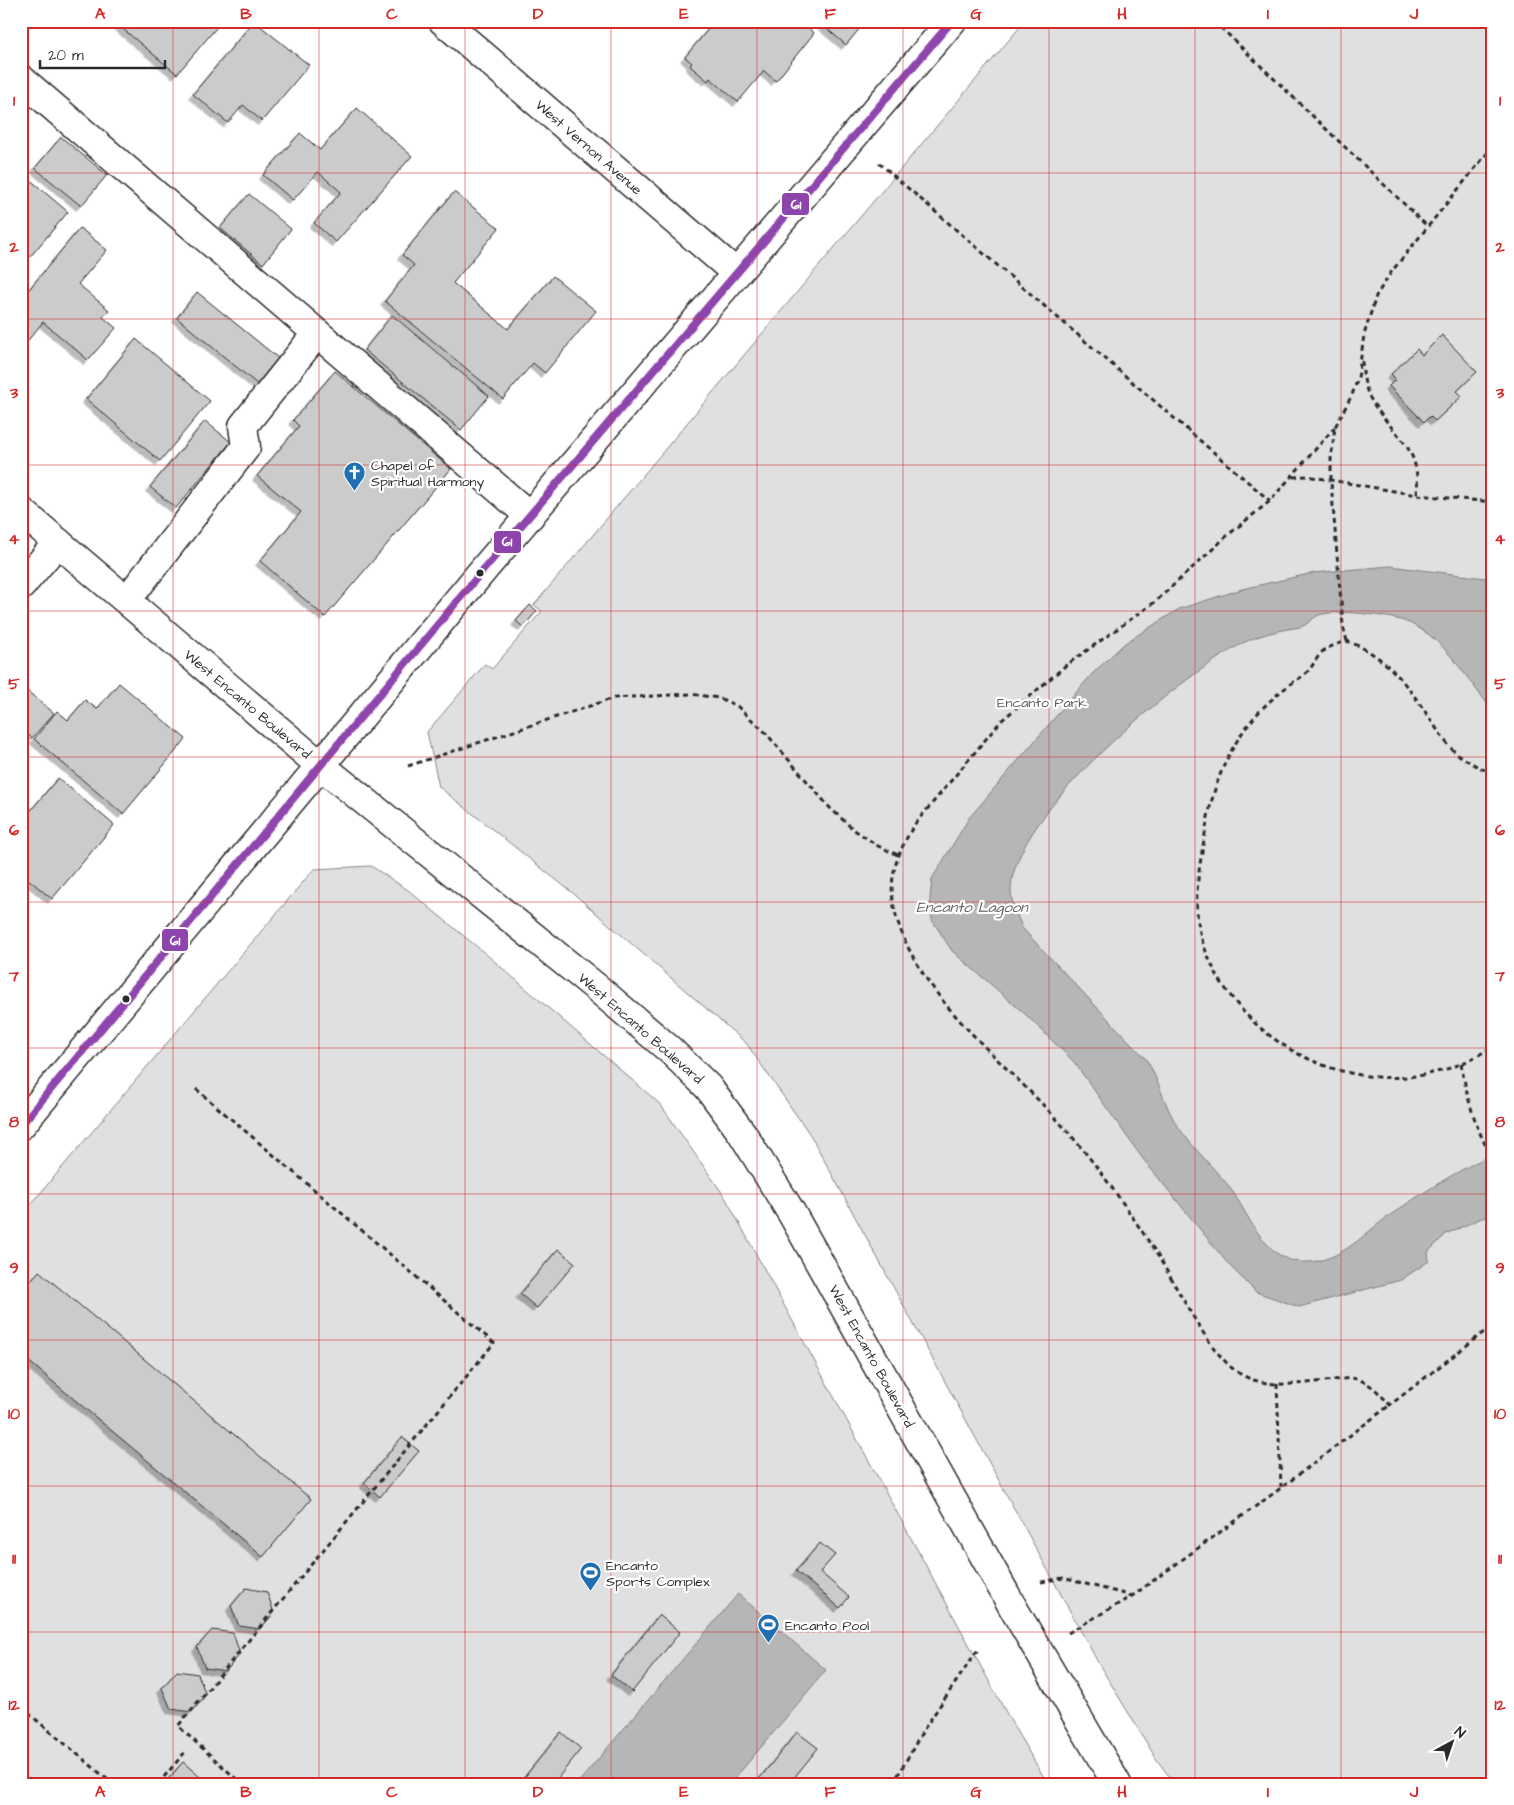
<svg xmlns="http://www.w3.org/2000/svg" width="1514" height="1805" font-family="'Architects Daughter',sans-serif">
<defs>
<filter id="shadow"><feDropShadow dx="-4.5" dy="4.5" stdDeviation="0" flood-color="#0004"/></filter>
</defs>
<rect width="100%" height="100%" fill="#fff"/>
<filter id="ink" filterUnits="userSpaceOnUse"><feTurbulence type="fractalNoise" baseFrequency=".02" numOctaves="2"/><feDisplacementMap in="SourceGraphic" scale="10" xChannelSelector="R" yChannelSelector="G"/><feConvolveMatrix kernelMatrix="1 2 1 2 8 2 1 2 1" color-interpolation-filters="sRGB"/></filter>
<g filter="url(#ink)">
<path fill="#e0e0e0" stroke="#868686" d="M 1025,21 L 1493,21 L 1493,1784 L 1175,1784 L 1157,1760 L 1100,1666 L 811,1136 L 746,1043 L 574,894 L 439,787 L 427,732 L 485,664 L 492,669 L 542,611 L 534,605 Z
M 371,866 L 408,890 L 487,955 L 660,1104 L 725,1197 L 1014,1727 L 1048,1784 L 21,1784 L 21,1216 L 314,869 Z"/>
<path fill="#b6b6b6" stroke="#7e7e7e" d="M 1390,566 L 1493,579 L 1493,707 L 1487,703 C 1463,674 1444,638 1409,623 C 1391,615 1337,609 1319,615 C 1312,618 1308,625 1300,627 C 1281,630 1261,634 1243,643 C 1178,678 1012,813 1011,890 C 1011,904 1018,917 1023,929 L 1146,1059 C 1160,1081 1164,1107 1179,1128 C 1193,1148 1212,1166 1228,1185 C 1246,1209 1260,1250 1290,1260 C 1306,1265 1326,1261 1341,1252 C 1357,1243 1371,1229 1386,1218 C 1419,1195 1456,1171 1493,1154 L 1493,1213 L 1446,1234 L 1428,1252 L 1429,1261 L 1401,1280 L 1299,1307 L 1256,1292 L 1229,1265 L 1143,1159 L 1074,1062 L 1025,1014 L 952,951 L 932,920 L 930,899 L 932,879 L 969,818 L 1092,674 L 1125,643 L 1179,609 L 1242,589 L 1313,573 Z
M 738,1594 L 826,1670 L 730,1784 L 577,1784 Z"/>
<path fill="#cbcbcb" stroke="#2b2b2b" filter="url(#shadow)" d="M 120,21 L 222,21 L 177,74 L 117,24 Z
M 254,21 L 309,65 L 262,121 L 243,105 L 228,123 L 193,94 Z
M 715,21 L 801,21 L 814,33 L 776,81 L 764,71 L 738,102 L 710,78 L 708,81 L 690,66 L 692,63 L 685,57 Z
M 818,21 L 866,21 L 846,45 Z
M 357,108 L 412,156 L 336,242 L 314,223 L 341,192 L 318,172 L 293,200 L 263,175 L 300,133 L 320,150 Z
M 61,137 L 107,175 L 81,206 L 35,168 Z
M 21,172 L 68,212 L 29,258 L 21,252 Z
M 454,192 L 499,228 L 453,283 L 508,329 L 553,276 L 596,311 L 545,373 L 533,363 L 503,399 L 385,301 L 414,265 L 402,255 Z
M 249,194 L 291,229 L 263,264 L 220,228 Z
M 80,228 L 107,250 L 78,284 L 109,310 L 103,317 L 116,328 L 88,360 L 43,322 L 25,344 L 21,341 L 21,299 Z
M 197,292 L 278,358 L 257,384 L 177,318 Z
M 392,315 L 489,396 L 461,430 L 364,350 Z
M 1442,335 L 1477,372 L 1457,391 L 1462,396 L 1435,421 L 1430,416 L 1424,422 L 1389,386 L 1396,379 L 1391,374 L 1417,349 L 1422,355 Z
M 136,339 L 210,401 L 160,461 L 86,399 Z
M 335,371 L 451,469 L 325,617 L 260,561 L 301,512 L 257,476 L 299,426 L 293,420 Z
M 205,421 L 231,442 L 176,508 L 150,487 Z
M 530,605 L 537,611 L 523,627 L 516,621 Z
M 119,683 L 186,739 L 123,814 L 34,739 L 57,711 L 68,720 L 85,700 L 97,709 Z
M 21,686 L 54,713 L 32,738 L 21,729 Z
M 58,778 L 114,825 L 52,899 L 21,873 L 21,822 Z
M 558,1249 L 575,1263 L 537,1308 L 520,1294 Z
M 39,1271 L 311,1499 L 263,1557 L 21,1355 L 21,1292 Z
M 402,1437 L 419,1451 L 380,1497 L 364,1483 Z
M 820,1543 L 835,1555 L 820,1572 L 849,1597 L 840,1608 L 796,1571 Z
M 246,1588 L 267,1592 L 274,1613 L 260,1629 L 239,1626 L 231,1606 Z
M 659,1615 L 680,1632 L 632,1692 L 611,1675 Z
M 212,1630 L 233,1633 L 240,1654 L 226,1671 L 205,1668 L 197,1647 Z
M 177,1671 L 198,1674 L 206,1695 L 192,1712 L 171,1709 L 162,1688 Z
M 561,1732 L 581,1749 L 553,1784 L 519,1784 Z
M 797,1732 L 818,1748 L 789,1784 L 755,1784 Z
M 183,1762 L 191,1769 L 208,1784 L 164,1784 Z"/>
<g fill="none" stroke-linecap="round" stroke-linejoin="round">
<defs>
<path id="minor" d="M 443,21 L 735,272
M 21,79 L 530,516
M 21,511 L 320,765 L 597,988 L 670,1050 L 708,1087 L 742,1133 L 791,1212 L 1015,1611 L 1117,1784
M 21,586 L 58,542
M 127,600 L 246,447 L 243,426 L 317,333
M 21,1125 L 484,569 L 952,21"/>
</defs>
<use href="#minor" stroke="#2b2b2b" stroke-width="31"/>
<path stroke="#2b2b2b" stroke-width="3" stroke-dasharray="5 4" stroke-linecap="butt" d="M 1214,21 L 1427,226
M 1485,21 L 1493,27
M 879,163 L 1270,501
M 1362,361 C 1363,373 1364,386 1370,398 C 1392,437 1421,442 1417,495
M 1335,427 L 1270,501 L 1228,535 L 1155,602 L 1065,666 L 1001,721 L 914,825 C 890,866 885,891 903,936 C 935,1013 1014,1069 1067,1131 C 1099,1167 1132,1215 1158,1256 C 1177,1287 1206,1346 1232,1368 C 1259,1391 1299,1384 1333,1380 C 1340,1380 1351,1377 1357,1379 C 1372,1384 1380,1394 1390,1405 L 1493,1325
M 1293,477 L 1307,476 L 1417,495 L 1493,502
M 1347,641 L 1343,626 L 1331,482 L 1331,459 L 1335,427 L 1352,395 L 1358,378 L 1364,335 L 1376,296 L 1392,271 L 1493,146
M 408,766 L 614,698 L 691,694 L 719,698 L 737,706 L 765,732 L 830,808 L 853,829 L 878,846 L 898,855
M 1493,774 C 1479,767 1465,761 1453,750 C 1443,740 1436,727 1428,716 C 1406,683 1385,655 1347,641 C 1338,644 1326,647 1320,654 C 1311,666 1312,670 1298,679 C 1244,715 1216,765 1206,828 C 1200,865 1191,903 1202,940 C 1239,1058 1388,1119 1493,1046
M 1461,1063 C 1467,1098 1475,1128 1493,1159
M 196,1089 L 494,1343 L 178,1726 L 242,1784
M 1277,1384 L 1281,1487
M 1041,1582 L 1063,1578 L 1132,1596
M 1068,1633 L 1132,1596 L 1281,1488 L 1390,1405
M 21,1707 L 113,1784
M 158,1784 L 185,1752
M 893,1784 L 924,1729 L 979,1648"/>
<use href="#minor" stroke="#fff" stroke-width="28"/>
<defs>
<path id="bus-1" d="M 21,1125 L 484,569 L 952,21"/>
</defs>
<use href="#bus-1" stroke="#fff" stroke-width="11"/>
<use href="#bus-1" stroke="#8e44ad" stroke-width="8"/>
</g>
</g>
<path fill="none" stroke="#d62828" stroke-width="1" stroke-opacity="0.55" d="M 173,21 L 173,1784M 319,21 L 319,1784M 465,21 L 465,1784M 611,21 L 611,1784M 757,21 L 757,1784M 903,21 L 903,1784M 1049,21 L 1049,1784M 1195,21 L 1195,1784M 1341,21 L 1341,1784M 21,173 L 1493,173M 21,319 L 1493,319M 21,465 L 1493,465M 21,611 L 1493,611M 21,757 L 1493,757M 21,902 L 1493,902M 21,1048 L 1493,1048M 21,1194 L 1493,1194M 21,1340 L 1493,1340M 21,1486 L 1493,1486M 21,1632 L 1493,1632"/>
<defs>
<symbol id="church-pin" viewBox="-11 -11 22 30"><path d="M0 17L-7.5 6A9.5 9.5 0 1 1 7.5 6Z" fill="#1f6fb2" stroke="#fff"/><path d="M-1.2-6h2.4v3.5h3.3v2.4h-3.3V6h-2.4V-.1h-3.3v-2.4h3.3Z" fill="#fff"/></symbol>
<symbol id="stadium-pin" viewBox="-11 -11 22 30"><path d="M0 17L-7.5 6A9.5 9.5 0 1 1 7.5 6Z" fill="#1f6fb2" stroke="#fff"/><path d="M0-5a6.5 5 0 1 0 0 10a6.5 5 0 1 0 0-10ZM-3.5-1.8h7v3.6h-7Z" fill="#fff"/></symbol>
</defs>
<g fill-rule="evenodd">
<use href="#church-pin" x="342" y="460" width="25" height="34"/>
<use href="#stadium-pin" x="578" y="1560" width="25" height="34"/>
<use href="#stadium-pin" x="756" y="1612" width="25" height="34"/>
</g>
<g fill="#2b2b2b" stroke="#fff" stroke-width="2">
<circle cx="480" cy="573" r="4.5"/>
<circle cx="126" cy="999" r="4.5"/>
</g>
<g text-anchor="middle" stroke-width="4.5" stroke-linejoin="round" paint-order="stroke">
<g font-size="14" fill="#2b2b2b" stroke="#fff">
<text transform="translate(589 147) rotate(41)" y="5">West Vernon Avenue</text>
<text transform="translate(248 704) rotate(40)" y="5">West Encanto Boulevard</text>
<text transform="translate(641 1028) rotate(41)" y="5">West Encanto Boulevard</text>
<text transform="translate(872 1356) rotate(61)" y="5">West Encanto Boulevard</text>
</g>
<g font-size="14" fill="#2b2b2b" stroke="#fff" text-anchor="start">
<text x="371" y="470">Chapel of<tspan x="371" dy="16">Spiritual Harmony</tspan></text>
<text x="606" y="1570">Encanto<tspan x="606" dy="16">Sports Complex</tspan></text>
<text x="785" y="1630">Encanto Pool</text>
</g>
<g font-size="14" fill="#585858" stroke="#fff">
<text x="1042" y="707">Encanto Park</text>
</g>
<g font-size="15" font-style="italic" fill="#5c5c5c" stroke="#fff">
<text x="972" y="912">Encanto Lagoon</text>
</g>
</g>
<g stroke="#fff" stroke-width="2">
<rect x="781" y="192" width="29" height="24" rx="5" fill="#8e44ad"/>
<rect x="493" y="530" width="29" height="24" rx="5" fill="#8e44ad"/>
<rect x="161" y="928" width="28" height="24" rx="5" fill="#8e44ad"/>
</g>
<g font-size="14" text-anchor="middle" font-weight="bold" fill="#fff">
<text x="796" y="209">61</text>
<text x="507" y="546">61</text>
<text x="175" y="945">61</text>
</g>
<rect width="1514" height="1805" fill="none" stroke="#fff" stroke-width="55"/>
<g transform="translate(1452 1742) rotate(40)" stroke="#ffffff" stroke-width="4" paint-order="stroke">
<path d="M0-4L9 19L0 12L-9 19Z" fill="#2b2b2b"/>
<text y="-8" font-size="14" font-weight="bold" text-anchor="middle" fill="#2b2b2b">N</text>
</g>
<path d="M40 60v8h125v-8" fill="none" stroke="#2b2b2b" stroke-width="2.5"/>
<text x="48" y="60" font-size="15" fill="#2b2b2b" stroke="#ffffff" stroke-width="4" paint-order="stroke">20 m</text>
<rect x="28" y="28" width="1458" height="1750" fill="none" stroke="#d62828" stroke-width="2"/>
<g font-size="16" text-anchor="middle" font-weight="bold" fill="#d62828">
<text x="100" y="19">A</text>
<text x="246" y="19">B</text>
<text x="392" y="19">C</text>
<text x="538" y="19">D</text>
<text x="684" y="19">E</text>
<text x="830" y="19">F</text>
<text x="976" y="19">G</text>
<text x="1122" y="19">H</text>
<text x="1268" y="19">I</text>
<text x="1414" y="19">J</text>
<text x="14" y="106">1</text>
<text x="1500" y="106">1</text>
<text x="14" y="252">2</text>
<text x="1500" y="252">2</text>
<text x="14" y="398">3</text>
<text x="1500" y="398">3</text>
<text x="14" y="544">4</text>
<text x="1500" y="544">4</text>
<text x="14" y="689">5</text>
<text x="1500" y="689">5</text>
<text x="14" y="835">6</text>
<text x="1500" y="835">6</text>
<text x="14" y="981">7</text>
<text x="1500" y="981">7</text>
<text x="14" y="1127">8</text>
<text x="1500" y="1127">8</text>
<text x="14" y="1273">9</text>
<text x="1500" y="1273">9</text>
<text x="14" y="1419">10</text>
<text x="1500" y="1419">10</text>
<text x="14" y="1564">11</text>
<text x="1500" y="1564">11</text>
<text x="14" y="1710">12</text>
<text x="1500" y="1710">12</text>
<text x="100" y="1797">A</text>
<text x="246" y="1797">B</text>
<text x="392" y="1797">C</text>
<text x="538" y="1797">D</text>
<text x="684" y="1797">E</text>
<text x="830" y="1797">F</text>
<text x="976" y="1797">G</text>
<text x="1122" y="1797">H</text>
<text x="1268" y="1797">I</text>
<text x="1414" y="1797">J</text>
</g>
</svg>
